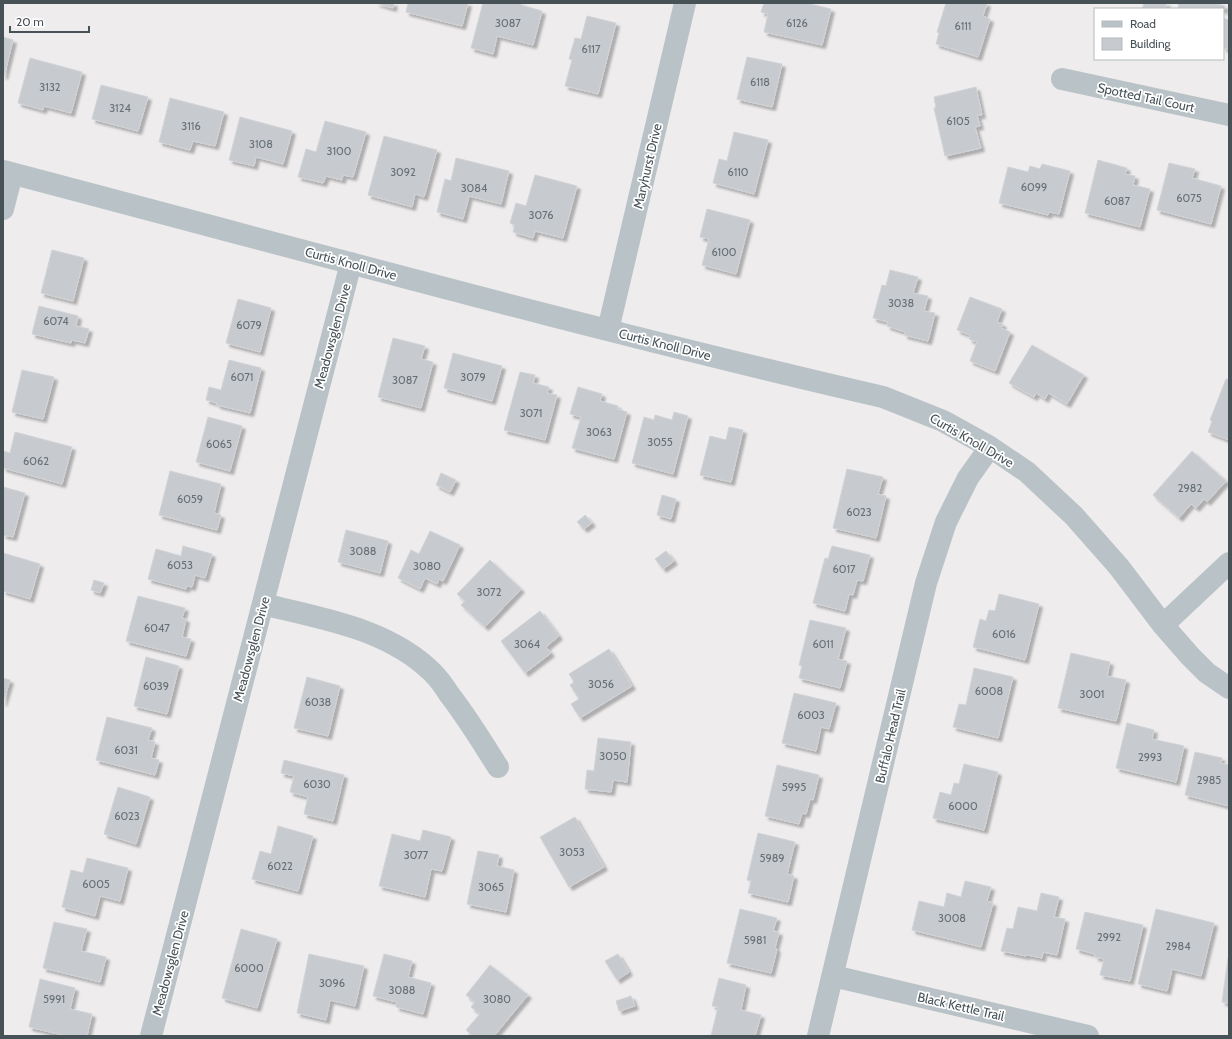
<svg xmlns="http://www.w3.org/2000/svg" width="1232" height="1039" font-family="Cabin,sans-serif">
<defs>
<filter id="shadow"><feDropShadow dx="3.5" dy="3.5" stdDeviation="1" flood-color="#0004"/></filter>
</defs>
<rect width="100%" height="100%" fill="#eeecec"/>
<path fill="#c7cace" stroke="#d0d3d7" filter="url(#shadow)" d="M 376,3 L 394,3 L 393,8 Z
M 408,3 L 468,3 L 462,26 L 406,12 Z
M 483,3 L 522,3 L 521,5 L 542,11 L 533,45 L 497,36 L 493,54 L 471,48 Z
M 764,3 L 806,3 L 831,9 L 822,45 L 764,32 L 768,14 L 761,12 Z
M 946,3 L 987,3 L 983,16 L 990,19 L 978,57 L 936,44 L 939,33 L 937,32 Z
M 1140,3 L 1167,3 L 1165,9 L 1142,9 L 1144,4 Z
M 1179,3 L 1214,3 L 1225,6 L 1223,12 L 1223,9 L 1178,9 Z
M 587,16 L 616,23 L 598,94 L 565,86 L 572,60 L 569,59 L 575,38 L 581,39 Z
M 1223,18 L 1229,20 L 1229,49 L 1223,48 Z
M 3,37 L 13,40 L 4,76 L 3,76 Z
M 747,57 L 782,64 L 772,107 L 737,99 Z
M 30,58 L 82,72 L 71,113 L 44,106 L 43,110 L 18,103 Z
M 101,85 L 148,97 L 138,131 L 92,119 Z
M 976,87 L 982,115 L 977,115 L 980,126 L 975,127 L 981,148 L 945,156 L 934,108 L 936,108 L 934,97 Z
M 170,98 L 224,112 L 215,146 L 193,141 L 190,150 L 159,142 Z
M 240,117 L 292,131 L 283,164 L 256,157 L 254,166 L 229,160 Z
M 325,121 L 366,132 L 353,177 L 343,175 L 342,180 L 326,176 L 323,183 L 298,177 L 306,149 L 316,152 Z
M 734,132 L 768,140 L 754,194 L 713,183 L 719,159 L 727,161 Z
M 384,136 L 437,150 L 424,197 L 415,194 L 412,207 L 368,195 Z
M 456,158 L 509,171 L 501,204 L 469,196 L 463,219 L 437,212 L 445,179 L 451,181 Z
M 1098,160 L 1127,168 L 1125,174 L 1135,176 L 1133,185 L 1150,189 L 1140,227 L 1085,213 Z
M 1169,163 L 1195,169 L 1192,178 L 1221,186 L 1211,224 L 1157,210 Z
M 1042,164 L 1070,171 L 1059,214 L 1049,212 L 1048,215 L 999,203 L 1008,167 L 1028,172 L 1030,166 L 1040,169 Z
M 535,175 L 577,186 L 563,238 L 535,231 L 533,238 L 513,232 L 515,225 L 510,223 L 516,203 L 526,206 Z
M 707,209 L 750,220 L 736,274 L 702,265 L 709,239 L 700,237 Z
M 52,250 L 84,258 L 73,301 L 41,293 Z
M 890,270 L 918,277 L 913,293 L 928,296 L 924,311 L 935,313 L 928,341 L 904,335 L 905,332 L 887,326 L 888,322 L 873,318 L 882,285 L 886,286 Z
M 970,297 L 1002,309 L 997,322 L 1003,324 L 1001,328 L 1010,332 L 995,371 L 970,361 L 977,342 L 969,339 L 970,335 L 957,330 Z
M 238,299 L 271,308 L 260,352 L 226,343 Z
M 39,306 L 78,316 L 76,326 L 89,329 L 85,343 L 72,340 L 71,343 L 32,334 Z
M 393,338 L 425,346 L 421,359 L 433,362 L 421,408 L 378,397 Z
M 1032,345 L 1084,375 L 1067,404 L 1048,393 L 1045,399 L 1036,393 L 1034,397 L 1009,383 Z
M 453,353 L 502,366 L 492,401 L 444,388 Z
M 229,360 L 261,368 L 250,413 L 217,405 L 217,403 L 206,400 L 209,387 L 221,390 Z
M 22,370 L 54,377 L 43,419 L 12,412 Z
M 520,372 L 535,375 L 533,383 L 549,387 L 547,393 L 557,395 L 545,440 L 504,430 Z
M 1226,379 L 1229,380 L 1229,440 L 1208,432 L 1212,421 L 1210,420 Z
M 578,387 L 602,394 L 600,401 L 618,406 L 617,409 L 627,412 L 614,459 L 572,448 L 581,417 L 570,414 Z
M 674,412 L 688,416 L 673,474 L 632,463 L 644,417 L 654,420 L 655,415 L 672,420 Z
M 208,417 L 242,426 L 230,471 L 196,462 Z
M 729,427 L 743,430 L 731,482 L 700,475 L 710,436 L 726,440 Z
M 15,432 L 72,447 L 62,484 L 3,468 L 3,451 L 10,453 Z
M 1192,451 L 1226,481 L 1207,502 L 1204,499 L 1196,508 L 1191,504 L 1179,518 L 1153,495 Z
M 847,469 L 883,477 L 878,494 L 886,496 L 876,538 L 833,528 Z
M 170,471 L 221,484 L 214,513 L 221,515 L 217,530 L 159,515 Z
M 441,473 L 456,480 L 450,492 L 436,485 Z
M 3,487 L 25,493 L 13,537 L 3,535 Z
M 662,495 L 676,499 L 671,519 L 657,515 Z
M 585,515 L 592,523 L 584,529 L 577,522 Z
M 346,530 L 388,541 L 380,573 L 338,562 Z
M 430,531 L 460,545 L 443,581 L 439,579 L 437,584 L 425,578 L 420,589 L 398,578 L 411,550 L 419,554 Z
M 183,546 L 212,554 L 205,578 L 195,575 L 192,587 L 187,586 L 186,589 L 148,579 L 156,549 L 181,556 Z
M 832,546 L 870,555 L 863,581 L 857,580 L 853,595 L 849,594 L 845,611 L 813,603 L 825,558 L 828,559 Z
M 666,551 L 674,561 L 663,569 L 655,559 Z
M 3,553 L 40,564 L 30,599 L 3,591 Z
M 490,560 L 521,589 L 485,627 L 461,605 L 465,601 L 457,594 Z
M 94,580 L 104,583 L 100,593 L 91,590 Z
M 999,594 L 1039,604 L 1025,660 L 973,647 L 980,619 L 986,621 L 989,610 L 995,611 Z
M 138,596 L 185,608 L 182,618 L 186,619 L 182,637 L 191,639 L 186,656 L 126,641 Z
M 540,611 L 559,636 L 546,647 L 551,653 L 525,673 L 501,641 Z
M 810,620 L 846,628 L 838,659 L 847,661 L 840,688 L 799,678 L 802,666 L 799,665 Z
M 609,649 L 632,686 L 580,718 L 571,704 L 579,699 L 570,685 L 574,682 L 569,674 Z
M 1071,653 L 1110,662 L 1107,676 L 1126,680 L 1116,721 L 1058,708 Z
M 146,657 L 179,666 L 167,714 L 134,706 Z
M 974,668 L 1013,677 L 998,738 L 953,727 L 959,704 L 966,705 Z
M 307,677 L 340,686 L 328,736 L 294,728 Z
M 3,678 L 10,680 L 3,703 Z
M 794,693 L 836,703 L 829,729 L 821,727 L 816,751 L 782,743 Z
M 107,717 L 152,728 L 148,740 L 155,742 L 151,758 L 159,760 L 155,775 L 96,760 Z
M 1127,723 L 1154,730 L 1152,739 L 1184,746 L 1176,782 L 1116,768 Z
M 598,738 L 631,742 L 627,782 L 613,780 L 611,792 L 585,789 L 587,770 L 594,771 Z
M 1195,752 L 1222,758 L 1220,763 L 1229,765 L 1229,806 L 1185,795 Z
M 284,760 L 344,775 L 333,821 L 304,814 L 308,797 L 290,792 L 294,776 L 281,773 Z
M 964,764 L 998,772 L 984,830 L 933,818 L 940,792 L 951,795 L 954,783 L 959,784 Z
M 777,765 L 819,775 L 813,800 L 810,799 L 806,814 L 802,813 L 799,824 L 765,816 Z
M 118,787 L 150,797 L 136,844 L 104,834 Z
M 575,817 L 604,867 L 569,887 L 540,837 Z
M 278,826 L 313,836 L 298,891 L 252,879 L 260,851 L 271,854 Z
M 423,830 L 451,837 L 442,871 L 431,869 L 425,897 L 379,886 L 392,834 L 420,841 Z
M 758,833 L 795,842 L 787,874 L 794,876 L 788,902 L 748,893 L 751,881 L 747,880 Z
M 478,851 L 499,855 L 497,866 L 514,870 L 506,912 L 467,904 Z
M 87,858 L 128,868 L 120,901 L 100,896 L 95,916 L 62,907 L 71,870 L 83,873 Z
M 965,881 L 991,887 L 987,901 L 993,903 L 981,947 L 912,930 L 919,901 L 944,907 L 947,893 L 961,897 Z
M 1041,893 L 1059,897 L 1054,917 L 1065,919 L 1057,955 L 1043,952 L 1042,958 L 1027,955 L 1026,956 L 1001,951 L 1007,928 L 1013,929 L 1018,907 L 1037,911 Z
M 740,909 L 777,918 L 773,931 L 779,932 L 775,948 L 777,949 L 771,973 L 727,963 Z
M 1156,909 L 1214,923 L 1201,976 L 1172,969 L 1167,991 L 1138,984 Z
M 1085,912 L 1143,925 L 1130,981 L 1100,975 L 1104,959 L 1095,957 L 1095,954 L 1076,949 Z
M 54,922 L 87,929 L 81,951 L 106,957 L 100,982 L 43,968 Z
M 241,929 L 277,939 L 257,1008 L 222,998 Z
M 309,954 L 364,966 L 355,1006 L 330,1000 L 326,1020 L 297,1013 Z
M 384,954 L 412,961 L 408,977 L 431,983 L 423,1014 L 396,1007 L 397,1002 L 373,996 Z
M 618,954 L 629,972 L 617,980 L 605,961 Z
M 1228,958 L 1229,959 L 1229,1003 L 1222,1002 Z
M 490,965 L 528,995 L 494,1036 L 473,1036 L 466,1030 L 480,1014 L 471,1007 L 475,1002 L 466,995 Z
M 719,978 L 746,985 L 741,1010 L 761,1015 L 755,1036 L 711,1036 L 718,1007 L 712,1006 Z
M 40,979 L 75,988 L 70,1009 L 92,1014 L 87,1036 L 67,1036 L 29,1027 Z
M 631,996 L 635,1006 L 619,1011 L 616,1001 Z"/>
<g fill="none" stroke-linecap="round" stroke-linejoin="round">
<path stroke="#b9c2c7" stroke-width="22" d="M 1062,79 L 1229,115
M 3,171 C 296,248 588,329 883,397 L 943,421 L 990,447 L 1027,472 L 1074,516 L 1119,567 L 1163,625 L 1190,656 L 1207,673 L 1229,688
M 3,209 L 12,174
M 608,330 L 685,3
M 263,604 C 322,619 387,628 432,672 C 439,679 444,686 449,694 C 467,717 482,742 498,767
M 1163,625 L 1229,563
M 833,976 L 1088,1036
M 151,1036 L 351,263
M 818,1036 L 926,583 L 946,522 L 968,478 L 990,447"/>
</g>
<g text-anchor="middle" stroke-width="3.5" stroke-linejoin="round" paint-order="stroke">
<g font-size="11" fill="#677075">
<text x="508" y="27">3087</text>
<text x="797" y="27">6126</text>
<text x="963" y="30">6111</text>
<text x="591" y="53">6117</text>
<text x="760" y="86">6118</text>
<text x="50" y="91">3132</text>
<text x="120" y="112">3124</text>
<text x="958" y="125">6105</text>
<text x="191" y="130">3116</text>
<text x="261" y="148">3108</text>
<text x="339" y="155">3100</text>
<text x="403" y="176">3092</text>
<text x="738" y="176">6110</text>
<text x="1034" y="191">6099</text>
<text x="474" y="192">3084</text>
<text x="1189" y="202">6075</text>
<text x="1117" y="205">6087</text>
<text x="541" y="219">3076</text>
<text x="724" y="256">6100</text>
<text x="901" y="307">3038</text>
<text x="56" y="325">6074</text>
<text x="249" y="329">6079</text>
<text x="242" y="381">6071</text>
<text x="473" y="381">3079</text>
<text x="405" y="384">3087</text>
<text x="531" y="417">3071</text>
<text x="599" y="436">3063</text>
<text x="660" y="446">3055</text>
<text x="219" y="448">6065</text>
<text x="36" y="465">6062</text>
<text x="1190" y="492">2982</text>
<text x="190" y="503">6059</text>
<text x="859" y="516">6023</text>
<text x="363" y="555">3088</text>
<text x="180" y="569">6053</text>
<text x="427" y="570">3080</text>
<text x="844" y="573">6017</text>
<text x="489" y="596">3072</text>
<text x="157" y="632">6047</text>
<text x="1004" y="638">6016</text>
<text x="527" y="648">3064</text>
<text x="823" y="648">6011</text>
<text x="601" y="688">3056</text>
<text x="156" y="690">6039</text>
<text x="989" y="695">6008</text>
<text x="1092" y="698">3001</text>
<text x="318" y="706">6038</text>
<text x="811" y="719">6003</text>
<text x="126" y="754">6031</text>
<text x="613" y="760">3050</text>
<text x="1150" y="761">2993</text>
<text x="1209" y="784">2985</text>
<text x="317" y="788">6030</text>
<text x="794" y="791">5995</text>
<text x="963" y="810">6000</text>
<text x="127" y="820">6023</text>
<text x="572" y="856">3053</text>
<text x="416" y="859">3077</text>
<text x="772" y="862">5989</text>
<text x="280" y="870">6022</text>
<text x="96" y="888">6005</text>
<text x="491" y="891">3065</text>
<text x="952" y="922">3008</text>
<text x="1109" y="941">2992</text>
<text x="755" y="944">5981</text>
<text x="1178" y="950">2984</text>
<text x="249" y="972">6000</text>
<text x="332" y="987">3096</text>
<text x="402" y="994">3088</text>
<text x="54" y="1003">5991</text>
<text x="497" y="1003">3080</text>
</g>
<g font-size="13" fill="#475257" stroke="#fff">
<text transform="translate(1146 97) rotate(12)" y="5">Spotted Tail Court</text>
<text transform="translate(647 166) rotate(-77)" y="5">Maryhurst Drive</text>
<text transform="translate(351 263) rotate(15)" y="5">Curtis Knoll Drive</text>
<text transform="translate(332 336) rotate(-75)" y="5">Meadowsglen Drive</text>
<text transform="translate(665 344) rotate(14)" y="5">Curtis Knoll Drive</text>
<text transform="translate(972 440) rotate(30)" y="5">Curtis Knoll Drive</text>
<text transform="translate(251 649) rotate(-75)" y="5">Meadowsglen Drive</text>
<text transform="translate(890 736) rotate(-77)" y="5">Buffalo Head Trail</text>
<text transform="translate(170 963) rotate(-75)" y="5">Meadowsglen Drive</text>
<text transform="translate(961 1006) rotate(13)" y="5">Black Kettle Trail</text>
</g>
</g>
<rect width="1232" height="1039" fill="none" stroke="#475257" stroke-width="8"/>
<rect x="1094" y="8" width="130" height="52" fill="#ffffff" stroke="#b5babc"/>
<rect x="1102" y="21" width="20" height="6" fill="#b9c2c7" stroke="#b5babc"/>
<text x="1130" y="28" font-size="12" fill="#475257">Road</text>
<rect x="1102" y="38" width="20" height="12" fill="#c7cace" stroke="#b5babc"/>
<text x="1130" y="48" font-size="12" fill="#475257">Building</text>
<path d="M10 26v6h79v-6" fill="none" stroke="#475257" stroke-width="2"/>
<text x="16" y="26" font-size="12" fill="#475257" stroke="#ffffff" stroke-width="3" paint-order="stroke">20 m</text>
</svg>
